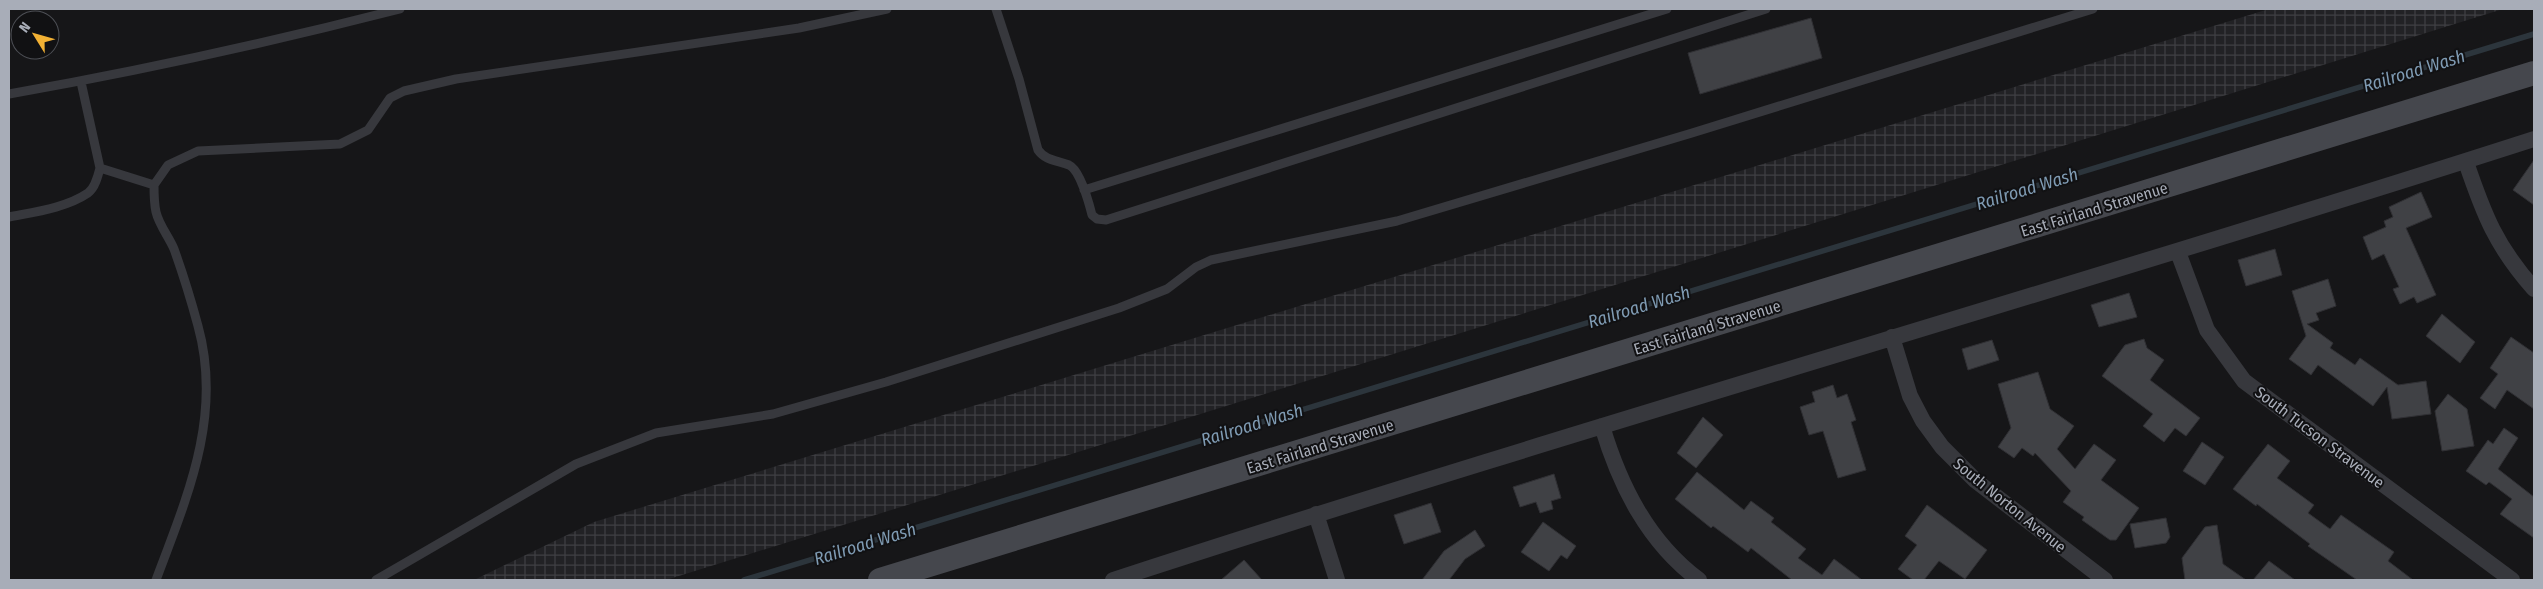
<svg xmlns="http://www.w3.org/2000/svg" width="2543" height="589" font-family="'Fira Sans Condensed',sans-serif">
<defs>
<pattern id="industrial-grid" width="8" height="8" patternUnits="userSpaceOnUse" patternTransform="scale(1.25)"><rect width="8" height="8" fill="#222225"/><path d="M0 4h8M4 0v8" fill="none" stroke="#3f3f43"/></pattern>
</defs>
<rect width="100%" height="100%" fill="#161618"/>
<path fill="url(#industrial-grid)" d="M 2269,9 L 2503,9 L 666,580 L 474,580 L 594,522 Z"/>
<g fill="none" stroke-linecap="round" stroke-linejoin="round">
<path stroke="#2c353c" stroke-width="5.5" d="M 744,580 L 2534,34"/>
</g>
<path fill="#404145" stroke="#303034" d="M 1811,18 L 1822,58 L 1700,94 L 1688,53 Z
M 2534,160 L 2534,205 L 2513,190 Z
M 2421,192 L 2432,217 L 2406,228 L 2436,295 L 2417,303 L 2414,297 L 2400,304 L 2393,289 L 2399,287 L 2384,254 L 2372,260 L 2363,237 L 2386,227 L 2384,221 L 2393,217 L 2389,207 Z
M 2275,249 L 2282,275 L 2246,286 L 2238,260 Z
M 2328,279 L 2336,306 L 2316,313 L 2319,320 L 2307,324 L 2333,343 L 2330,348 L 2355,365 L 2360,358 L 2398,385 L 2426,381 L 2431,414 L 2392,419 L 2387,387 L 2373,406 L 2318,365 L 2311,375 L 2289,359 L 2306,336 L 2292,291 Z
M 2129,293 L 2137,317 L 2099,327 L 2091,305 Z
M 2442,314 L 2475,342 L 2460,363 L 2426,336 Z
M 2511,337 L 2534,353 L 2534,409 L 2507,390 L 2495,409 L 2480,398 L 2498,374 L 2490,368 Z
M 2144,339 L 2147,348 L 2164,360 L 2150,380 L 2200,418 L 2186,436 L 2175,428 L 2164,442 L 2143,426 L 2153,414 L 2102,376 L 2125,345 Z
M 1992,340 L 1999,360 L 1968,370 L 1962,349 Z
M 2038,372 L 2050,409 L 2074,426 L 2057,449 L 2075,469 L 2094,444 L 2116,460 L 2101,480 L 2139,508 L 2116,540 L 2110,540 L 2082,520 L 2084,517 L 2063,502 L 2071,491 L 2035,453 L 2033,456 L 2022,448 L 2014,458 L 1998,447 L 2011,428 L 1998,384 Z
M 1833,385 L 1837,398 L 1847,394 L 1856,420 L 1851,422 L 1866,470 L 1838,478 L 1823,431 L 1809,435 L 1800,407 L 1815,402 L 1812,392 Z
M 2448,394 L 2467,409 L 2474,446 L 2442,451 L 2435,411 Z
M 1703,417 L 1723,435 L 1696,468 L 1677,453 Z
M 2504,428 L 2518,438 L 2498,469 L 2534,497 L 2534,538 L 2500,514 L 2512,499 L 2489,482 L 2486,485 L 2466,471 L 2488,440 L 2493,444 Z
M 2202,442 L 2224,457 L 2205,485 L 2183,471 Z
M 2268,444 L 2290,461 L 2277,478 L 2314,505 L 2308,513 L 2330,529 L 2341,515 L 2394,552 L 2388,561 L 2413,580 L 2357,580 L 2308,546 L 2310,544 L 2257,504 L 2256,506 L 2233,489 Z
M 1697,472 L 1744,510 L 1751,501 L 1774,518 L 1771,522 L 1806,549 L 1798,558 L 1822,575 L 1834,559 L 1862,580 L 1792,580 L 1751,548 L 1748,552 L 1713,526 L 1711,528 L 1675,499 Z
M 1554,474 L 1561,498 L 1551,501 L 1553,509 L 1540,513 L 1536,502 L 1520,507 L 1513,487 Z
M 1431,503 L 1441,532 L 1404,544 L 1394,515 Z
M 1927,505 L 1987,550 L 1965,579 L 1939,561 L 1924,580 L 1913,580 L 1898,569 L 1917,545 L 1905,536 Z
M 2166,518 L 2170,537 L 2166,543 L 2135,548 L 2130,524 Z
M 1543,522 L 1576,546 L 1567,559 L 1561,555 L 1549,571 L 1521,552 Z
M 2217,525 L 2223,564 L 2246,580 L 2185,580 L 2182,558 L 2205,527 Z
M 1475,530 L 1485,546 L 1465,559 L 1449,580 L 1422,580 L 1444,551 Z
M 1244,560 L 1262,580 L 1221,580 Z
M 2269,561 L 2295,580 L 2253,580 Z"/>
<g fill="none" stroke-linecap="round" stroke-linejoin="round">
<path stroke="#37383d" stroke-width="9" d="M 996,9 L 1019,79 L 1038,150 C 1046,161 1057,160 1069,165 C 1080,170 1089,203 1092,215 L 1097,219 L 1106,220 L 1766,9
M 9,94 C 140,71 271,42 400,9
M 100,168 L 154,185
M 1084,190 L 1667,9
M 9,217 C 34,212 66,208 88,193 C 95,188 98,176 100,168 L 81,82
M 156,580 C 187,497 223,416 198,326 C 191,300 183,274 174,249 C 169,237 159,225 156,212 C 154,203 154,194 154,185 L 168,165 L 198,151 L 340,144 L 368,130 L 390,98 L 404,91 L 456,79 L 799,28 L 887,9
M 376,580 L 576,464 L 656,433 L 773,414 L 886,382 L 1119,308 L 1167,289 L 1196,267 L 1211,260 L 1397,221 L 1692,133 L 2093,9"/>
<path stroke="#37383d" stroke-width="16" d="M 2466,162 C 2484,215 2496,246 2534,289
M 2178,252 L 2207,330 L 2244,381 L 2512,580
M 1892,337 L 1910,396 L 1923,421 L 1942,447 L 1976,481 L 2105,580
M 1602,426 C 1620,486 1648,542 1699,580
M 1316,514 L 1337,580
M 1113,580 C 1585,426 2062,291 2534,139"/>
<path stroke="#45474d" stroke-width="24" d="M 880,580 L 2534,73"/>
</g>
<g text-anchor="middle" stroke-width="4" stroke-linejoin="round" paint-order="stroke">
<g font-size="16" fill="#a8adb8" stroke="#111113">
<text transform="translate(2094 209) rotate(-17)" y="6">East Fairland Stravenue</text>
<text transform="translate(1707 327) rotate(-17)" y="6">East Fairland Stravenue</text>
<text transform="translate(2320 437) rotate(37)" y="6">South Tucson Stravenue</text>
<text transform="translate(1320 446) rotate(-17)" y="6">East Fairland Stravenue</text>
<text transform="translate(2010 505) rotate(39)" y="6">South Norton Avenue</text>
</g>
<g font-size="18" font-style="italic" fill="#7f9bb3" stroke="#111113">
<text transform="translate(2414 71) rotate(-17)" y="6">Railroad Wash</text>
<text transform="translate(2027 189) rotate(-17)" y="6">Railroad Wash</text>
<text transform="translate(1639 307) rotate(-17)" y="6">Railroad Wash</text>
<text transform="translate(1252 425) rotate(-17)" y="6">Railroad Wash</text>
<text transform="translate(865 544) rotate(-17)" y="6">Railroad Wash</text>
</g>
</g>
<rect width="2543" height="589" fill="none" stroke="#a8adb8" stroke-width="20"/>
<g transform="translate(35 35) rotate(307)"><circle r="24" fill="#111113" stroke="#4d4f55"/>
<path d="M0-4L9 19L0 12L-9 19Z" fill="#f2b134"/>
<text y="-8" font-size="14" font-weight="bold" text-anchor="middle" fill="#a8adb8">N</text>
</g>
</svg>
